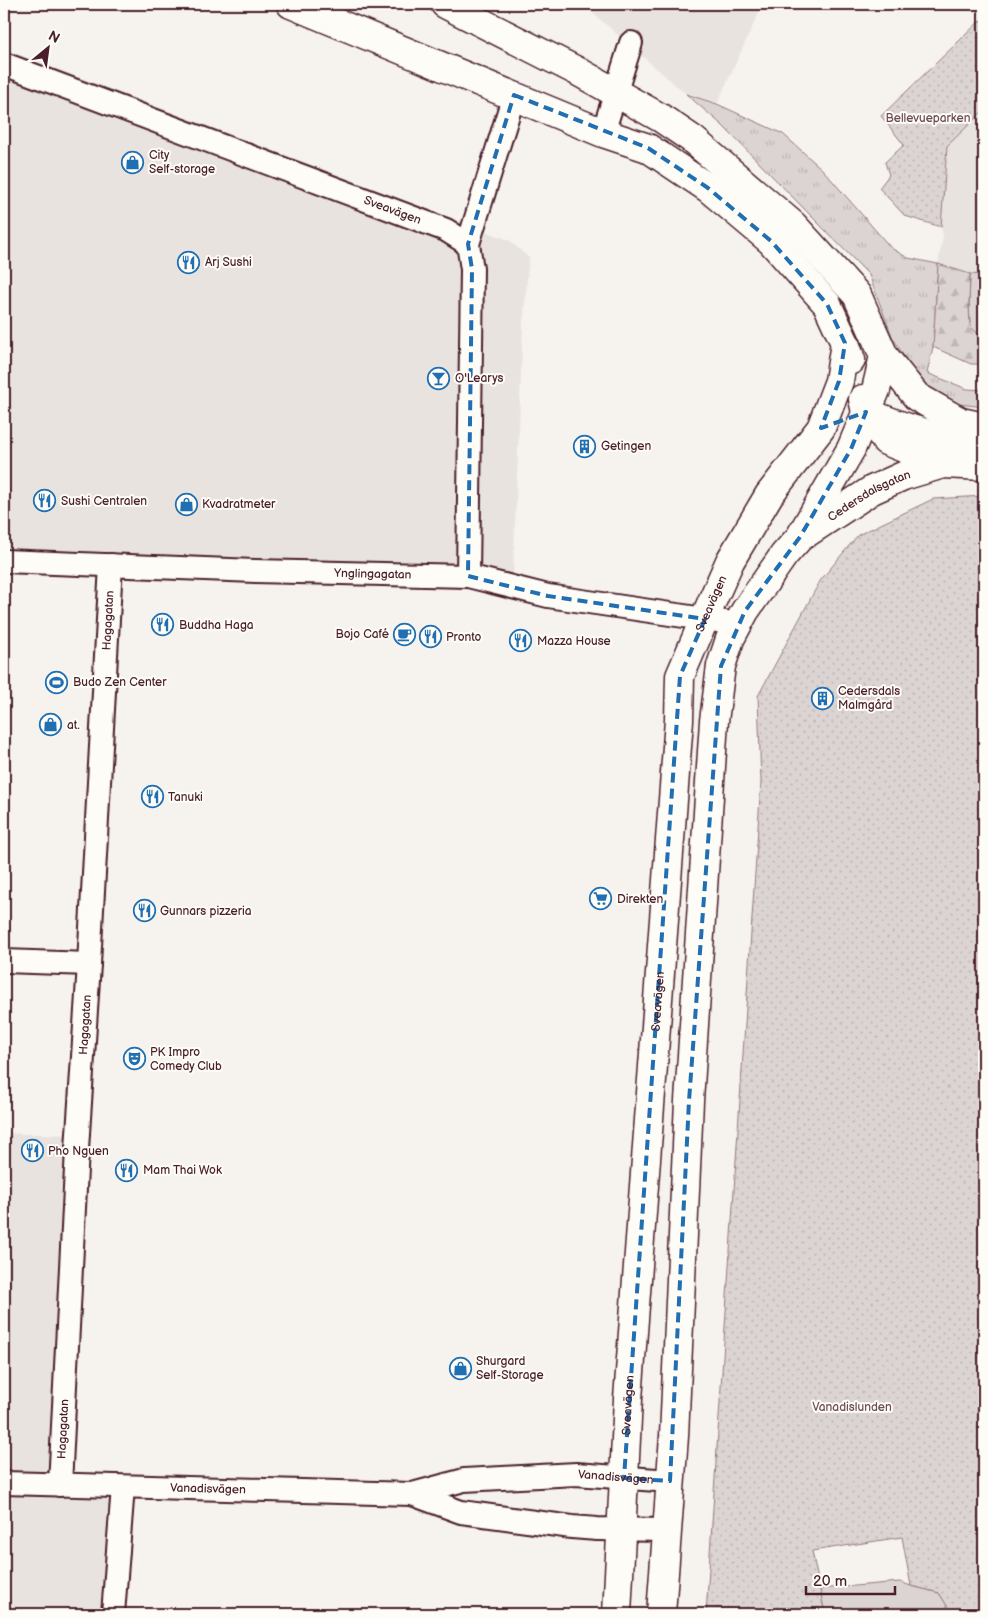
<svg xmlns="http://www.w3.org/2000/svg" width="988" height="1618" font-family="'Balsamiq Sans',sans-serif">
<defs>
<pattern id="grass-tufts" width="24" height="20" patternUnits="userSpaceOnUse" patternTransform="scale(1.25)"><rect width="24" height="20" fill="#dcd4d2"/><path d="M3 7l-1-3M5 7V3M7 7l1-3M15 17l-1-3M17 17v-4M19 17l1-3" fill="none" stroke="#beb6b4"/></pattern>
<pattern id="forest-firs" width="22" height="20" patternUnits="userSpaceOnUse" patternTransform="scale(1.25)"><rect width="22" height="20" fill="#dcd4d2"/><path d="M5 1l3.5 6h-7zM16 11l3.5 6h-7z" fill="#beb6b4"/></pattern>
<pattern id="park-dots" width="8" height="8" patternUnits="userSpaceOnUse" patternTransform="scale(1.25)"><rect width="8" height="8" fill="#dcd4d2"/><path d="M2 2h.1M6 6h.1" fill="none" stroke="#beb6b4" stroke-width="1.8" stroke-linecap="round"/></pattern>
</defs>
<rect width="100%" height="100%" fill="#f6f3ef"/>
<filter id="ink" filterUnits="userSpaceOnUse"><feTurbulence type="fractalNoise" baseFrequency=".02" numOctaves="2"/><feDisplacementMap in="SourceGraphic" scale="10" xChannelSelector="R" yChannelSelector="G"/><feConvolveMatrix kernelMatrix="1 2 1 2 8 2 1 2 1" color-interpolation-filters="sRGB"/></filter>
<g filter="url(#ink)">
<path fill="#e9e3e0" d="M 582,4 L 763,4 L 717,104 L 686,94 Z
M 4,49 L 509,240 L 529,258 L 523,325 L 513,579 L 4,561 Z
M 984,110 L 984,364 L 971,364 L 933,347 L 938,264 L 943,235 L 941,227 L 947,146 Z
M 4,1133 L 75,1135 L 58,1487 L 119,1490 L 112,1614 L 4,1614 Z"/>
<path fill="url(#grass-tufts)" stroke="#937a7e" d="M 686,94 L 717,104 L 783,134 L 823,170 L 891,248 L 908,258 L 938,264 L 933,347 L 927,373 L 967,389 L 984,390 L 984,407 L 959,404 L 917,379 L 892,336 L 869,275 L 722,125 Z
M 970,274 L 984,275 L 984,336 L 979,336 L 970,326 L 969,304 Z"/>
<path fill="url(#forest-firs)" stroke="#937a7e" d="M 938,264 L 970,274 L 969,304 L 970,326 L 979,335 L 984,336 L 984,364 L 971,364 L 933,347 Z"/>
<path fill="url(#park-dots)" stroke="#937a7e" d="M 984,17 L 984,110 L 947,146 L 941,227 L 905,216 L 879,188 L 889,175 L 885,162 L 904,145 L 881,116 Z
M 984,496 L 984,1614 L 952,1614 L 939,1593 L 911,1586 L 902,1537 L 812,1551 L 825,1614 L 706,1614 L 761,782 L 758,696 L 820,581 L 858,535 L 933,499 Z"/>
<path fill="#dcd4d2" stroke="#937a7e" d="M 900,1582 L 911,1586 L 939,1593 L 952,1614 L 825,1614 L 820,1589 Z"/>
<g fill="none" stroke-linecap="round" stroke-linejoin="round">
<defs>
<g id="street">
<path id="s1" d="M 4,64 L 446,230 L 468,244"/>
<path d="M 603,133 L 631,43"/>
<path id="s2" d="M 4,561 L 255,571 L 468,576 L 548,596 L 738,624"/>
<path d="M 468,576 L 472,269 L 468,244 L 514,95"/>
<path d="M 4,961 L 89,964"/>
<path id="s3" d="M 4,1483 L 412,1494 L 464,1480 L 576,1474 L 670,1481"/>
<path id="s4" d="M 60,1485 L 77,1149 L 89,964 L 111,565"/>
<path d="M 412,1494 L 461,1512 L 572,1527 L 597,1529 L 667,1530"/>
<path d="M 113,1614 L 123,1487"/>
</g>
<g id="secondary">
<path d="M 291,4 L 603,133 L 648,148 L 708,188 L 771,241 L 827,304 L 845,343 L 851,360"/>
<path d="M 445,4 L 577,71 L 661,118 L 692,139 L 793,225 L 857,295 L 884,356 L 917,397 L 961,422 L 984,427"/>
<path d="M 863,399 L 866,412 L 886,441 L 943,464 L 984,466"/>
<path d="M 866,412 C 899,426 948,444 984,440"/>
<path id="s5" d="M 805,534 L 872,490 L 903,476 L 943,464"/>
<path id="s6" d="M 617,1614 L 628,1399 L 679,720 L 680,676 L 713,599 L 730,561 L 769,495 L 821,428 L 839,381 L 845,343"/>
<path d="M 661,1614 L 674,1436 L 689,1101 L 714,721 L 721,666 L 730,639 L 745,611 L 784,555 L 800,537 L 851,449 L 876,390 L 884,356"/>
</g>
</defs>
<use href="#street" stroke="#4a1f2b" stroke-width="26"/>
<use href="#secondary" stroke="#4a1f2b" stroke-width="31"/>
<use href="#street" stroke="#fdfcf7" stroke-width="22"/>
<use href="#secondary" stroke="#fdfcf7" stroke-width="28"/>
</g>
</g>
<path fill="none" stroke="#1f6fb2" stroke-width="4" stroke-dasharray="10 6" stroke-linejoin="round" d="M 514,95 L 648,148 L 708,188 L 771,241 L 827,304 L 845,343 L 839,381 L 821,428 L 866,412 L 851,449 L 800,537 L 745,611 L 721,666 L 689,1101 L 670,1481 L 624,1478 L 680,676 L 705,619 L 548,596 L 468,576 L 472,269 L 468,244 Z"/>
<defs>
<symbol id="shop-ring" viewBox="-11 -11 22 22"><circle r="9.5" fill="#fdfcf7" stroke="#1f6fb2" stroke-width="1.5"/><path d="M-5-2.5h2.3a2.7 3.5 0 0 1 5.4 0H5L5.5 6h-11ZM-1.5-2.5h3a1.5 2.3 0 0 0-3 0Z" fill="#1f6fb2"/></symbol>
<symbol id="restaurant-ring" viewBox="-11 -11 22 22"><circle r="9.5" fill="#fdfcf7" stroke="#1f6fb2" stroke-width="1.5"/><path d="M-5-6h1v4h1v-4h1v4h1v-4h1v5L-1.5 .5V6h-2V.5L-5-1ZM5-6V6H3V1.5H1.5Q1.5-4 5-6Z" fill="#1f6fb2"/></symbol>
<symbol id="bar-ring" viewBox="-11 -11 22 22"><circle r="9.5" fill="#fdfcf7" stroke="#1f6fb2" stroke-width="1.5"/><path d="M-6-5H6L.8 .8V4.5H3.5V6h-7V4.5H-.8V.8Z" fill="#1f6fb2"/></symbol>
<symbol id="building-ring" viewBox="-11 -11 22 22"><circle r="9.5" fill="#fdfcf7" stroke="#1f6fb2" stroke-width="1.5"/><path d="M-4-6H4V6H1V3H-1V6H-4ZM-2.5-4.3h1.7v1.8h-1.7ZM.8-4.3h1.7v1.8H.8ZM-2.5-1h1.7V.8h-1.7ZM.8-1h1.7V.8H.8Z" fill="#1f6fb2"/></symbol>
<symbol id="cafe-ring" viewBox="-11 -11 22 22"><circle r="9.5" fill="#fdfcf7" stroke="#1f6fb2" stroke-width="1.5"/><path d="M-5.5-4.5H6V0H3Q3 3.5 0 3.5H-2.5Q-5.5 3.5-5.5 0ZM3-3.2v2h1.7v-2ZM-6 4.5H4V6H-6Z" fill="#1f6fb2"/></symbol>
<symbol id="stadium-ring" viewBox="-11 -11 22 22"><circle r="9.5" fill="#fdfcf7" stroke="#1f6fb2" stroke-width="1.5"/><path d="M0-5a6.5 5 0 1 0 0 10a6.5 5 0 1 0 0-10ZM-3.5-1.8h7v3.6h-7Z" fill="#1f6fb2"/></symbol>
<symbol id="supermarket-ring" viewBox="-11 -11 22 22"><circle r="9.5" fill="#fdfcf7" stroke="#1f6fb2" stroke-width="1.5"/><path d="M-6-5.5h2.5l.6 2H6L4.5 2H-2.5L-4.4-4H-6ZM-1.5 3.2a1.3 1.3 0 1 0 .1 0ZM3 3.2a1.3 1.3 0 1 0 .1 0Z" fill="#1f6fb2"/></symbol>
<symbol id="theatre-ring" viewBox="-11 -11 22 22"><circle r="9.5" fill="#fdfcf7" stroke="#1f6fb2" stroke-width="1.5"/><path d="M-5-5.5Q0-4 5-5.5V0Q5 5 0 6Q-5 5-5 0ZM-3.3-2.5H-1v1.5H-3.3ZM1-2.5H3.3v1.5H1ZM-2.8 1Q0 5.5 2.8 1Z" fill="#1f6fb2"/></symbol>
</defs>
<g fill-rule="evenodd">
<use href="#shop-ring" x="120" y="150" width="25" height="25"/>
<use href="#restaurant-ring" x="176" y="250" width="25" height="25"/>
<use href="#bar-ring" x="426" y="366" width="25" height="25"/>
<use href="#building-ring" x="572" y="434" width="25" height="25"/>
<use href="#restaurant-ring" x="32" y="488" width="25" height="25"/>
<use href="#shop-ring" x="174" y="492" width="25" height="25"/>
<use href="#restaurant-ring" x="150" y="612" width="25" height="25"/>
<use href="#cafe-ring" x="392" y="622" width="25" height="25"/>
<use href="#restaurant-ring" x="418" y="624" width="25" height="25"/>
<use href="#restaurant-ring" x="508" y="628" width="25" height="25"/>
<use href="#stadium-ring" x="44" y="670" width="25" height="25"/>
<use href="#building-ring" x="810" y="686" width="25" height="25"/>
<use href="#shop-ring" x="38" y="712" width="25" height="25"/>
<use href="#restaurant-ring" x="140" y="784" width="25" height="25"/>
<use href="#supermarket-ring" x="588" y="886" width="25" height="25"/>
<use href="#restaurant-ring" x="132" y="898" width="25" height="25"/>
<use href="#theatre-ring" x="122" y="1046" width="25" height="25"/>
<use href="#restaurant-ring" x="20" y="1138" width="25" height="25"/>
<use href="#restaurant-ring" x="114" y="1158" width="25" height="25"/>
<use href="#shop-ring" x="448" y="1356" width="25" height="25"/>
</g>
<g text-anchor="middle" stroke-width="4" stroke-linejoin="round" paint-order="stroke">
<g font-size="12" fill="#6e4c55" stroke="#fdfcf7">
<text x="928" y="122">Bellevueparken</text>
<text x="852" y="1411">Vanadislunden</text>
</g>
<g font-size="12" fill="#4a1f2b" stroke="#fdfcf7" text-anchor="start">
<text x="149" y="159">City<tspan x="149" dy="14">Self-storage</tspan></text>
<text x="205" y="266">Arj Sushi</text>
<text x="455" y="382">O'Learys</text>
<text x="601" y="450">Getingen</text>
<text x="61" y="505">Sushi Centralen</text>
<text x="202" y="508">Kvadratmeter</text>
<text x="179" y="629">Buddha Haga</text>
<text x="389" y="638" text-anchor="end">Bojo Café</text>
<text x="446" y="641">Pronto</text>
<text x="537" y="645">Mazza House</text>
<text x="73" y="686">Budo Zen Center</text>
<text x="838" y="695">Cedersdals<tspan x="838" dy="14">Malmgård</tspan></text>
<text x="67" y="729">at.</text>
<text x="168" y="801">Tanuki</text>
<text x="617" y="903">Direkten</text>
<text x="160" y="915">Gunnars pizzeria</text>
<text x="150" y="1056">PK Impro<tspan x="150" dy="14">Comedy Club</tspan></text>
<text x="48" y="1155">Pho Nguen</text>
<text x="143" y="1174">Mam Thai Wok</text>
<text x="476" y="1365">Shurgard<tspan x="476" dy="14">Self-Storage</tspan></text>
</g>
<g font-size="12" fill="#4a1f2b" stroke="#fdfcf7">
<text dy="4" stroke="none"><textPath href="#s1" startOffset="415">Sveavägen</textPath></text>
<text dy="4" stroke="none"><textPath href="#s5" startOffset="75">Cedersdalsgatan</textPath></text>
<text dy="4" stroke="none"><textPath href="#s2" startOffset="369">Ynglingagatan</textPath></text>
<text dy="4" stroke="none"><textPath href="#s6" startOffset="1019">Sveavägen</textPath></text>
<text dy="4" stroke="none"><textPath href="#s4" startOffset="866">Hagagatan</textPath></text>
<text dy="4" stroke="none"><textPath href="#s6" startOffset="614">Sveavägen</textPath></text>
<text dy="4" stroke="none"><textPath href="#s4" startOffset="461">Hagagatan</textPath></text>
<text dy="4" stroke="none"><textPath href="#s6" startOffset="209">Sveavägen</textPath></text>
<text dy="4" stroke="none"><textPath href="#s4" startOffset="56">Hagagatan</textPath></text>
<text dy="4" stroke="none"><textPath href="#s3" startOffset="614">Vanadisvägen</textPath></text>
<text dy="4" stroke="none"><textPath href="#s3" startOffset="204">Vanadisvägen</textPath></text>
</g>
</g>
<rect width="988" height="1618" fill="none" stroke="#fdfcf7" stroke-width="20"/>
<rect x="10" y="10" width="968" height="1598" fill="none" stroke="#4a1f2b" stroke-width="2" filter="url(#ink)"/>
<g transform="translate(48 48) rotate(29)" stroke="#fdfcf7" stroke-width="4" paint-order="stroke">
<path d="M0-4L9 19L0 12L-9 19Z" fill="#4a1f2b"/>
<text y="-8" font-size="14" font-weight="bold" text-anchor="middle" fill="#4a1f2b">N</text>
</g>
<path d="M806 1586v8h89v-8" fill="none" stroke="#4a1f2b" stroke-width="2.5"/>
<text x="813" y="1586" font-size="15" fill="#4a1f2b" stroke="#fdfcf7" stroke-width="4" paint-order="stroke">20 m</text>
</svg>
